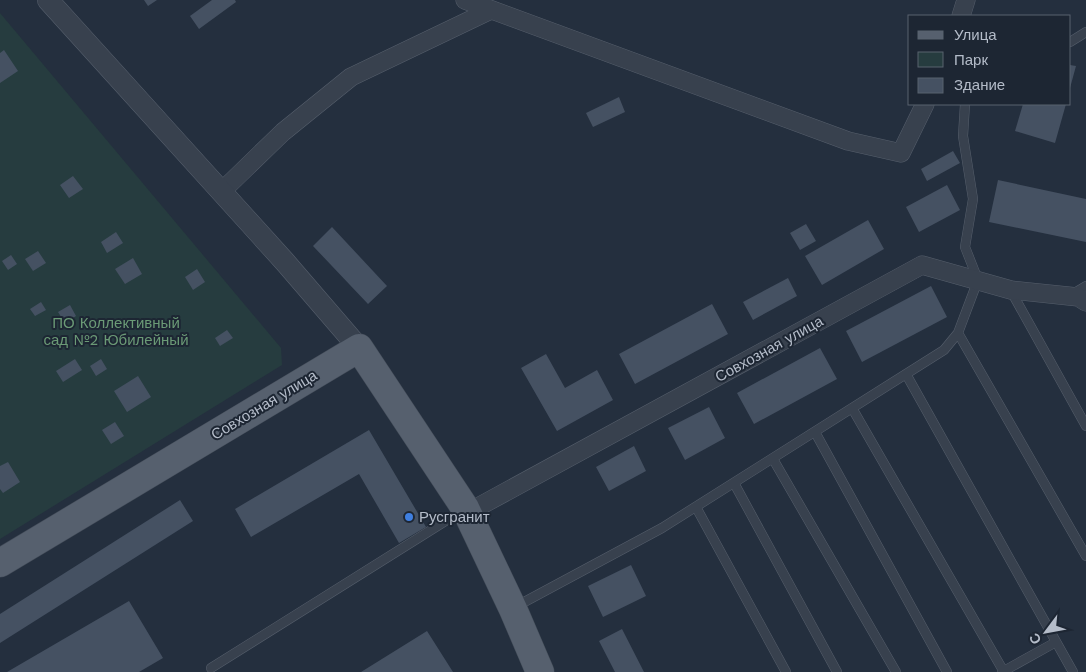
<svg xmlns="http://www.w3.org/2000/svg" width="1086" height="672" font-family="'Work Sans',sans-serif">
<rect width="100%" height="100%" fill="#242f3e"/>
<path fill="#263c3f" d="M 0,13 L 281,348 L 282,365 L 0,539 Z"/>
<path fill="#455162" d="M 144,0 L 157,0 L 148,6 Z
M 212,0 L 235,0 L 236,2 L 199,29 L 190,16 Z
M 4,50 L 18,71 L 0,83 L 0,53 Z
M 1070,65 L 1076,66 L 1070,88 Z
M 619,97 L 625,112 L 593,127 L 586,113 Z
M 1023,104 L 1066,104 L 1055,143 L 1015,131 Z
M 953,151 L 960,163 L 927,181 L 921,169 Z
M 73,176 L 83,189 L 69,198 L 60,185 Z
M 998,180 L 1086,199 L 1086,242 L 989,222 Z
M 947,185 L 960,210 L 919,232 L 906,207 Z
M 868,220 L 884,249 L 822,285 L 805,256 Z
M 806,224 L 816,241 L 800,250 L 790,233 Z
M 332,227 L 387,286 L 368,304 L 313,246 Z
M 116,232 L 123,243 L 107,253 L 101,242 Z
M 38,251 L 46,263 L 33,271 L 25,259 Z
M 11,255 L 17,264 L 8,270 L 2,261 Z
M 133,258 L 142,274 L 125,284 L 115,269 Z
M 197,269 L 205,282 L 193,290 L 185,277 Z
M 788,278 L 797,296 L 753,320 L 743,302 Z
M 931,286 L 947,317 L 862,362 L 846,331 Z
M 41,302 L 46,310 L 35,316 L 30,309 Z
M 712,304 L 728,334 L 635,384 L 619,354 Z
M 70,305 L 76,316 L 65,323 L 58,312 Z
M 227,330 L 233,338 L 220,346 L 215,338 Z
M 820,348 L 837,379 L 754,424 L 737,393 Z
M 546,354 L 565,388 L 597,370 L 613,400 L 557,431 L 521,368 Z
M 75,359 L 82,370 L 63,382 L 56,371 Z
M 101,359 L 107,369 L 96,376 L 90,366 Z
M 138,376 L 151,397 L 127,412 L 114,391 Z
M 709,407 L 725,438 L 685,460 L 668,428 Z
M 115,422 L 124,436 L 111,444 L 102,430 Z
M 369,430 L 426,527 L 399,543 L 359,474 L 251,537 L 235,509 Z
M 634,446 L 646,471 L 609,491 L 596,467 Z
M 8,462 L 20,482 L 3,493 L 0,489 L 0,466 Z
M 180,500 L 193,521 L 0,643 L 0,614 Z
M 631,565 L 646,596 L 603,617 L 588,586 Z
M 129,601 L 163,658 L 139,672 L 7,672 Z
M 622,629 L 644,672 L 615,672 L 599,641 Z
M 427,631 L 453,672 L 361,672 Z"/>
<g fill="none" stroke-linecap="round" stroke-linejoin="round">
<defs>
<path id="service" d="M 1070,42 L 1086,32
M 1011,291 L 1086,426
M 1071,295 L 1086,286
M 958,333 L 1086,556
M 906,374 L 1073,672
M 852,408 L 1004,672
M 815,432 L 947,672
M 773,459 L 896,672
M 734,483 L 837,672
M 696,507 L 786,672
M 515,607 L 662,528 L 944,350 L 958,333 L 978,280 L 965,247 L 973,199 L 963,136 L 965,104
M 211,668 L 463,510
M 1002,672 L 1056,642"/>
<path id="minor" d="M 465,0 L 848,141 L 901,153 L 925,104
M 961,16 L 966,0
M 221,192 L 283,132 L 351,77 L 491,10
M 467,513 L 922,265 L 1011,290 L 1078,297 L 1086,302"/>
<path id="tertiary" d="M 48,0 L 285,262 L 359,348"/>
<path id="primary" d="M 0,563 L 359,348 L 465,508 L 513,609 L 540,672"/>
</defs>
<use href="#service" stroke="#565f6c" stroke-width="10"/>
<use href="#minor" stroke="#565f6c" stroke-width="19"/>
<use href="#tertiary" stroke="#565f6c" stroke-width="22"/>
<use href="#primary" stroke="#414a57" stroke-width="29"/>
<use href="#service" stroke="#38414e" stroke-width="9"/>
<use href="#minor" stroke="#38414e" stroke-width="18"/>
<use href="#tertiary" stroke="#38414e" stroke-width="21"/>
<use href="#primary" stroke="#56606e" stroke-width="28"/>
</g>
<circle fill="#3f7fe0" stroke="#1d2633" stroke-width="2" cx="409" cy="517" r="5"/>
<g text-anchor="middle" stroke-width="4" stroke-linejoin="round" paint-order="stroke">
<g font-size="15" fill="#6b9a76" stroke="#1d2633">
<text x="116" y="328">ПО Коллективный<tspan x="116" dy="17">сад №2 Юбилейный</tspan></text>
</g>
<g font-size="15" fill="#b4bcc9" stroke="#1d2633">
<text transform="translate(769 349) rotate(-29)" y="5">Совхозная улица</text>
<text transform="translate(264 405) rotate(-31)" y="5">Совхозная улица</text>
</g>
<g font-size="15" fill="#b4bcc9" stroke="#1d2633" text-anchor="start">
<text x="419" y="522">Русгранит</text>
</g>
</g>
<rect x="908" y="15" width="162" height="90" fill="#1d2633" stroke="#59626f"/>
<rect x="918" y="31" width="25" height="8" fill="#56606e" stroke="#59626f"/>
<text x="954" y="40" font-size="15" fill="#b4bcc9">Улица</text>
<rect x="918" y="52" width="25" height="15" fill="#263c3f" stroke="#59626f"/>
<text x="954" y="65" font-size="15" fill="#b4bcc9">Парк</text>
<rect x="918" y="78" width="25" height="15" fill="#455162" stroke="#59626f"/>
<text x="954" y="90" font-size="15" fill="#b4bcc9">Здание</text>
<g transform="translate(1046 632) rotate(238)" stroke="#1d2633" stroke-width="4" paint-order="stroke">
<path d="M0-4L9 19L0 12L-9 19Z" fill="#b4bcc9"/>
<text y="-8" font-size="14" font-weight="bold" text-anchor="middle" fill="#b4bcc9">С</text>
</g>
</svg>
